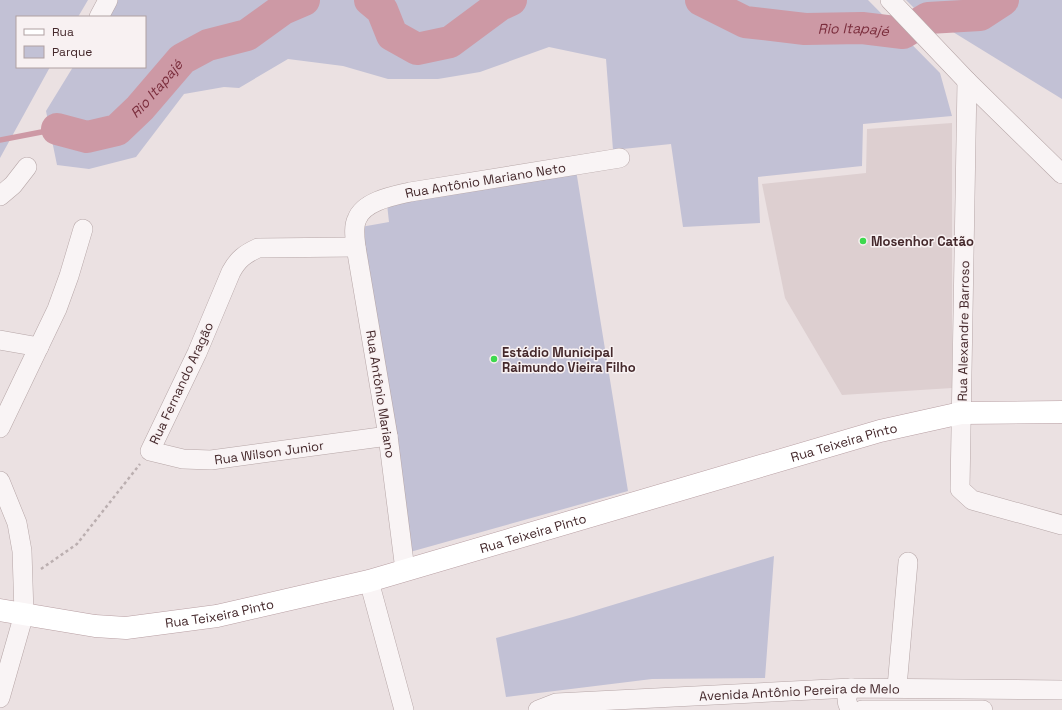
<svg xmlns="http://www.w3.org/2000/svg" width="1062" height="710" font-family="'Space Grotesk',sans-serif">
<rect width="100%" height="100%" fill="#ebe1e2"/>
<path fill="#ddcfd0" d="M 952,123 L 952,388 L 842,395 L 785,298 L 762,184 L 866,173 L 867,129 Z"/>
<path fill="#c2c1d5" d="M 0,0 L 88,0 L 78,17 L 17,17 L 17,67 L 50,67 L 0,158 Z
M 113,0 L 868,0 L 940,73 L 952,116 L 863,124 L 862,166 L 758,177 L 760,223 L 683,227 L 671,144 L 613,150 L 606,59 L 549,47 L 480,72 L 438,79 L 388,79 L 343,66 L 288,59 L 239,88 L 224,87 L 184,94 L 136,157 L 89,169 L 57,165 L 46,111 L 73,67 L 145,67 L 145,17 L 103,17 Z
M 906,0 L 1062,0 L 1062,99 L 914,8 Z
M 576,170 L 628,491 L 410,552 L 361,227 L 389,222 L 387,204 Z
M 774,556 L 765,678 L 652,679 L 506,697 L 496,638 L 573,617 Z"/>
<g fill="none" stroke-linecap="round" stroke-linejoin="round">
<path stroke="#cd99a5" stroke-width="5.5" d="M 0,140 L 57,129"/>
<g stroke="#cd99a5" stroke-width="32">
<path d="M 370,0 L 382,10 L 392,35 L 417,49 L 450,42 L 500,5 L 511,0"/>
<path id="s1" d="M 701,0 L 745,22 L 805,29 L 862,28 L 903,33 L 928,18 L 980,15 L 1003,0"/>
<path id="s2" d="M 57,129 L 87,137 L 117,130 L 140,108 L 182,59 L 208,45 L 247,35 L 283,9 L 304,0"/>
</g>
<defs>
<g id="street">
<path d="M 890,0 L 967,81 L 1062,174"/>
<path d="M 99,17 L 108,0"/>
<path d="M 967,81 L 960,489 L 972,500 L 1062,525"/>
<path d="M 0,196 L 13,185 L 27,167"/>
<path id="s3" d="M 356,247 L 258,248 C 245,254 238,259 231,272 L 197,353 L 150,451 L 183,459 L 211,460 L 388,436"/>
<path d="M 0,340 L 39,347"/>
<path d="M 0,428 L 57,309 L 69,276 L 83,229"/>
<path d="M 0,481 L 17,523 L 22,551 L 24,614 L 0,698"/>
<path id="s4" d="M 405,570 L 388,436 L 356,247 C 355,238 353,227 357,219 C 364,201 393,196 410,192 L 620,158"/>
<path d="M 369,581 L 404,710"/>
<path d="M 897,687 L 908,562"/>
<path d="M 851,688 C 846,696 845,702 851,710"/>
<path id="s5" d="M 538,710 L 556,703 L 851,688 L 1062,690"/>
<path d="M 862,710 L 983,710"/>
</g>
<g id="primary">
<path id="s6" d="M 0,610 L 95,626 L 126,628 L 217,616 L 369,581 L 880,431 L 961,413 L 1062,412"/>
</g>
</defs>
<use href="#street" stroke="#b6a6a7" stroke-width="20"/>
<use href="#primary" stroke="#b89fa3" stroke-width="23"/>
<path stroke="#bbafb0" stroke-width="2.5" stroke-dasharray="3 3" stroke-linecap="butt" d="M 41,569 L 77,544 L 140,464"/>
<use href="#street" stroke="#f9f4f5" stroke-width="19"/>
<use href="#primary" stroke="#fff" stroke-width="22"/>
</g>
<g fill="#3dd94e" stroke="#f8f1f2" stroke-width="1.5">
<circle cx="863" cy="241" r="4"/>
<circle cx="494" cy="359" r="4"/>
</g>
<g text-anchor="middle" stroke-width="3" stroke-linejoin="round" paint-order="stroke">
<g font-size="13" fill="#44282b" stroke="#f8f1f2">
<text dy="5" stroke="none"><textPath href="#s4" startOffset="493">Rua Antônio Mariano Neto</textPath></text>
<text transform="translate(963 331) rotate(-89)" y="5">Rua Alexandre Barroso</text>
<text transform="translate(181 383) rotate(-65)" y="5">Rua Fernando Aragão</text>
<text transform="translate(381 394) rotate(81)" y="5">Rua Antônio Mariano</text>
<text dy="5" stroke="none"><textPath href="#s6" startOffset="870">Rua Teixeira Pinto</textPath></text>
<text dy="5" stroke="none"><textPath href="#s3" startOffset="452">Rua Wilson Junior</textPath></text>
<text dy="5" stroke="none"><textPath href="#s6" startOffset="546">Rua Teixeira Pinto</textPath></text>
<text dy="5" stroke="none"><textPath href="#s6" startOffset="222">Rua Teixeira Pinto</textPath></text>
<text dy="5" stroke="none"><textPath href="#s5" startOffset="263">Avenida Antônio Pereira de Melo</textPath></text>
</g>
<g font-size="13" font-weight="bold" fill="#44282b" stroke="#f8f1f2" text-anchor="start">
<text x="871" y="246">Mosenhor Catão</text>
<text x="502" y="357">Estádio Municipal<tspan x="502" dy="15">Raimundo Vieira Filho</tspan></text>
</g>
<g font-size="14" font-style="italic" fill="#7b2e3d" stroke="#f8f1f2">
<text dy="5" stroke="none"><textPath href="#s1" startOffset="158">Rio Itapajé</textPath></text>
<text dy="5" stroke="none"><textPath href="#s2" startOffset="119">Rio Itapajé</textPath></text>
</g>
</g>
<rect x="16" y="16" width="130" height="52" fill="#f8f1f2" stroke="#b0a1a2"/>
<rect x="24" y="29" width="20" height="6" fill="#ffffff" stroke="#b0a1a2"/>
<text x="52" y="36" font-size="12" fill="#44282b">Rua</text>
<rect x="24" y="46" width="20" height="12" fill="#c2c1d5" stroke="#b0a1a2"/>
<text x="52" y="56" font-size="12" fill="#44282b">Parque</text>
</svg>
